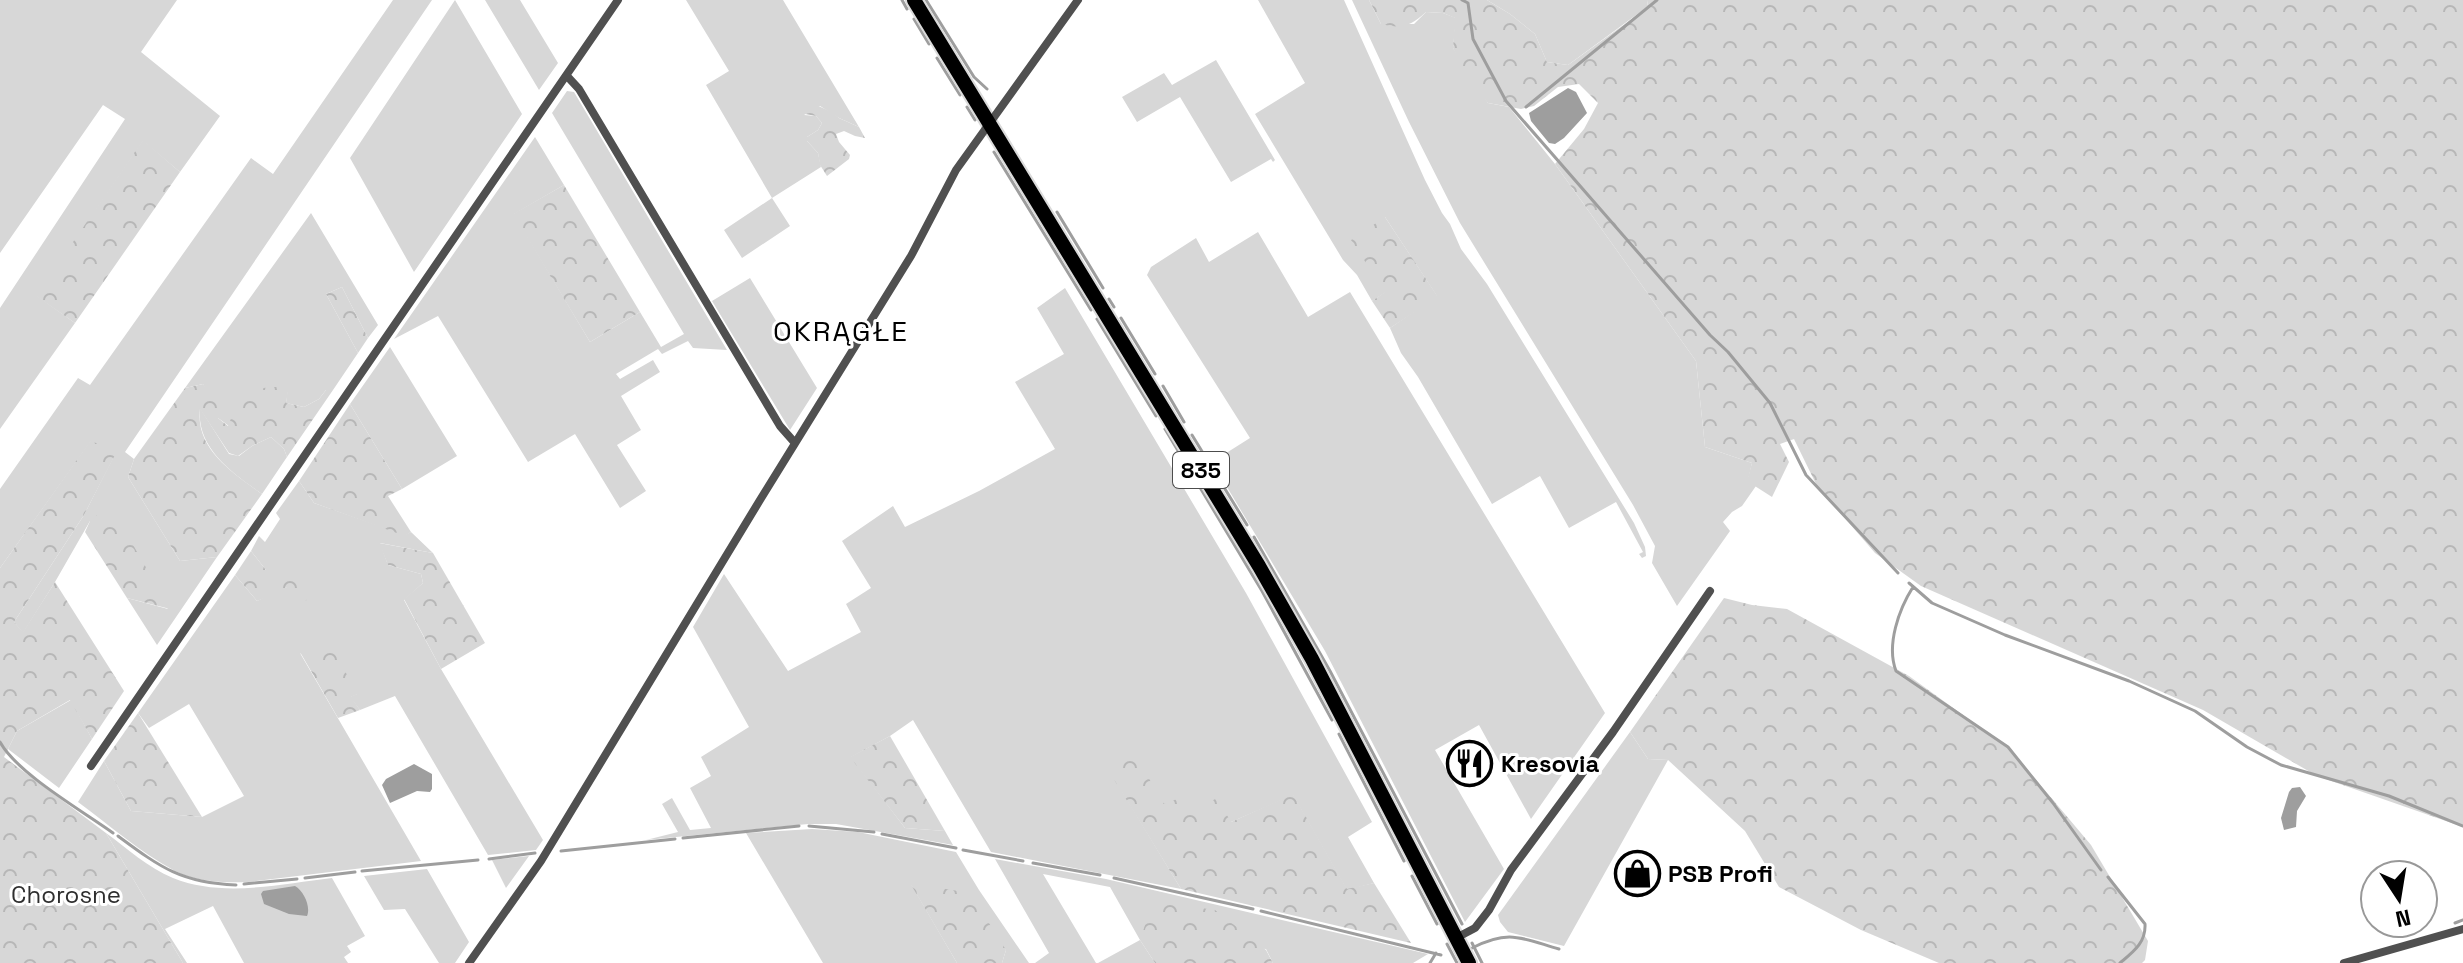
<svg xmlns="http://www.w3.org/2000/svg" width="2463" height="963" font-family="'Space Grotesk',sans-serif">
<defs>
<pattern id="forest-crowns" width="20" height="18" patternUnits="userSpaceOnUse" patternTransform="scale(2)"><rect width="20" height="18" fill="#d7d7d7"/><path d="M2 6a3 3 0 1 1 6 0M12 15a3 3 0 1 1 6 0" fill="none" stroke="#b7b7b7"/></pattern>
</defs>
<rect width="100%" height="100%" fill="#fff"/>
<path fill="#d7d7d7" d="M 0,0 L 177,0 L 141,52 L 220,116 L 180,172 L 143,141 L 37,296 L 75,323 L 0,429 L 0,308 L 125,119 L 103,105 L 0,253 Z
M 393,0 L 432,0 L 125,452 L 134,459 L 128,477 L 180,561 L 217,557 L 157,645 L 127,598 L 168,609 L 90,521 L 55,582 L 23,633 L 14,622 L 84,515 L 114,456 L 91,441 L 0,568 L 0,489 L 78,378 L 90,385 L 251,158 L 273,174 Z
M 455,0 L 522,114 L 414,272 L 350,158 Z
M 485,0 L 520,0 L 558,63 L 539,90 Z
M 686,0 L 783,0 L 859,127 L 839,118 L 820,106 L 804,115 L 816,116 L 822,123 L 818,130 L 807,137 L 807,141 L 818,153 L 821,167 L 772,198 L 790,226 L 742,258 L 724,230 L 772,198 L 706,85 L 729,71 Z
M 1258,0 L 1344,0 L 1425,180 L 1442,213 L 1450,224 L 1461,249 L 1487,284 L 1634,523 L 1645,547 L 1646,556 L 1642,558 L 1639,554 L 1643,552 L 1616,502 L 1569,528 L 1540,476 L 1492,504 L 1418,377 L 1401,353 L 1390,328 L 1437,296 L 1385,217 L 1386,292 L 1372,301 L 1357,275 L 1343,260 L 1255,114 L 1305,83 Z
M 1352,0 L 1369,0 L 1381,24 L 1414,24 L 1426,12 L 1443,13 L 1456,18 L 1453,48 L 1488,103 L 1509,107 L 1555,164 L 1696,361 L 1705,447 L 1752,463 L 1748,480 L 1756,486 L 1742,506 L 1732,512 L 1723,522 L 1730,531 L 1677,606 L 1652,563 L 1655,546 L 1633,505 L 1460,223 L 1409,122 Z
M 1487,0 L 1648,0 L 1647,7 L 1568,65 L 1547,62 L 1535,34 L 1510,14 Z
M 1216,60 L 1275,160 L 1273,162 L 1271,159 L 1231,182 L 1180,97 L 1137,122 L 1122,97 L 1164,73 L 1172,85 Z
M 567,91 L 574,92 L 727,350 L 693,348 L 688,341 L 662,354 L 658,349 L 616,374 L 620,379 L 653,360 L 660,372 L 621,396 L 641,430 L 617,445 L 646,491 L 620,508 L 575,434 L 528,462 L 438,316 L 394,339 L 535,137 L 564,185 L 514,214 L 590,342 L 640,312 L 661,347 L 684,334 L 552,113 Z
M 311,213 L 378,325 L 368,338 L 342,287 L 326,294 L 358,353 L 333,390 L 326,390 L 319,399 L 304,407 L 286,403 L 288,387 L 229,426 L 218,418 L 203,384 L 185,388 Z
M 1258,232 L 1308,317 L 1350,292 L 1605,713 L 1531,819 L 1479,725 L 1435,750 L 1504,869 L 1465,922 L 1325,651 L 1212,462 L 1250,438 L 1147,275 L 1151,267 L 1196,238 L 1209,262 Z
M 750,278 L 817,388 L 790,430 L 712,301 Z
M 1065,288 L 1246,593 L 1372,822 L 1348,837 L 1374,883 L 1347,890 L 1293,795 L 1231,822 L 1164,805 L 1108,768 L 1181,889 L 991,852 L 913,720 L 890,736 L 851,757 L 905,828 L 945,831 L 953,845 L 836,824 L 808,824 L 646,840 L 678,832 L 662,804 L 672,798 L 690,830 L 711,828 L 690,788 L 711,776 L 701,757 L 749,727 L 693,627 L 724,574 L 788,671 L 861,632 L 846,604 L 871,588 L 842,541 L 893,506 L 905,527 L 979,491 L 1055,449 L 1015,382 L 1064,354 L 1037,308 Z
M 390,347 L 457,456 L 402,489 L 350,404 Z
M 200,408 L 229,454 L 239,456 L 252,446 L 271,437 L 284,449 L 287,457 L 262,494 C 232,473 196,448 200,408 Z
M 299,481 L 314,503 L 405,535 L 411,532 L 433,553 L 380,543 L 388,565 L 421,574 L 423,583 L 404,600 L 441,669 L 543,840 L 536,850 L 488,855 L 395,696 L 360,710 L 350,697 L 357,694 L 300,653 L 421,861 L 248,882 C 225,883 196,882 175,871 C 140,852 109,825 78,802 L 104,761 L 131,811 L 202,817 L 244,796 L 189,704 L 149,728 L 138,713 L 235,575 L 257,601 L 286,587 L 307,600 L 266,570 L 251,551 L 259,536 L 265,542 L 280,519 L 276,513 Z
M 71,700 L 92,739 L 59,788 L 8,749 L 17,731 Z
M 1630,732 L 1648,759 L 1668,760 L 1564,946 L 1508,932 L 1500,922 L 1498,915 Z
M 812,829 L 858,832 L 956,852 L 979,890 L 1029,963 L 1002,963 L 1006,950 L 911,884 L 957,963 L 823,963 L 746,833 Z
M 106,833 C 127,848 148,868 173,878 C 223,898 280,884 332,878 L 365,936 L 347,946 L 351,952 L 344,957 L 348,963 L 244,963 L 213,906 L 165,929 L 187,963 L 183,963 Z
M 529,856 L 506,888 L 492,860 Z
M 995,859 L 1106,879 L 1428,954 L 1413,963 L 1273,963 L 1266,949 L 1140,940 L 1155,963 L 1098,963 L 1140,940 L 1110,887 L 1043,874 L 1096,963 L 1035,963 L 1049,953 Z
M 427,869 L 469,942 L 455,963 L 439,963 L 405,909 L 384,910 L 364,876 Z"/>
<path fill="url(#forest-crowns)" d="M 1369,0 L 1487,0 L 1510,14 L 1535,34 L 1547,62 L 1568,65 L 1647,8 L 1648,0 L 2463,0 L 2463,827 L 2317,776 L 2203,710 L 1921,586 L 1875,553 L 1817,486 L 1794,439 L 1780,444 L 1789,462 L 1772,497 L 1747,481 L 1752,463 L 1705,447 L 1696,361 L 1555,164 L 1584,129 L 1598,103 L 1579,84 L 1558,87 L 1534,106 L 1521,109 L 1488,103 L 1467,78 L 1453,48 L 1455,18 L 1443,13 L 1426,12 C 1410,27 1401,29 1381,24 Z
M 804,104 L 816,105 L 832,112 L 839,118 L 859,127 L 865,138 L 855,136 L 844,131 L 836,134 L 839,142 L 850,155 L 849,159 L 827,176 L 820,165 L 818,153 L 807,141 L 807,137 L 818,130 L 822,123 L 816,116 L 800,113 L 799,110 Z
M 143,140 L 180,172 L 75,323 L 36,296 Z
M 564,185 L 640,312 L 590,342 L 513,214 Z
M 1385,217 L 1438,297 L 1390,328 L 1372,301 L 1385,292 L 1351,240 Z
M 342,287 L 368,338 L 358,353 L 326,294 Z
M 203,384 L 219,406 L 218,418 L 228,426 L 237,404 L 263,388 L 289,386 L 286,403 L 304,407 L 319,399 L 326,390 L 333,390 L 287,457 L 284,449 L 271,437 L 252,446 L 238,456 L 229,453 L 200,409 C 195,449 233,473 262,494 L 217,557 L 180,561 L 128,477 L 134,459 L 185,388 Z
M 350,404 L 402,489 L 388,496 L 411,532 L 405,536 L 314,503 L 299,481 Z
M 91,440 L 115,455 L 84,515 L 14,622 L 23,632 L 55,582 L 124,691 L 92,739 L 70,700 L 17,731 L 4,757 L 106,833 L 183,963 L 0,963 L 0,568 Z
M 110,505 L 170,609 L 127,598 L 85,532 L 90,521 Z
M 379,543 L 433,553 L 485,643 L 441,669 L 404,599 L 423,583 L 421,574 L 388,565 Z
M 251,551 L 266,570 L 293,570 L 303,584 L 307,600 L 297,602 L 286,587 L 281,592 L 257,601 L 235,575 Z
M 1724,598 L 1752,605 L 1787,609 L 1909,676 L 2010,749 L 2091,845 L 2148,941 L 2145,960 L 2142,963 L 1939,963 L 1861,930 L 1779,887 L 1745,831 L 1668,760 L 1648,759 L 1630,732 Z
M 326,638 L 358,694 L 351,697 L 360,710 L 338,718 L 300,652 Z
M 138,713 L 202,817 L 131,811 L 104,761 Z
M 890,736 L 945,831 L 905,828 L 850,757 Z
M 1135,755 L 1164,804 L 1185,796 L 1194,811 L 1217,798 L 1231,822 L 1293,794 L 1347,889 L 1374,883 L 1411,943 L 1181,889 L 1107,768 Z
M 910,883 L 970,893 L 1006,950 L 1002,963 L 957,963 Z
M 1153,901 L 1215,910 L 1266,950 L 1273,963 L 1155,963 L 1140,940 Z"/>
<path fill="#9e9e9e" d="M 1568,88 L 1576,92 L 1587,113 L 1564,138 L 1555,144 L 1549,143 L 1531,121 L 1529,113 Z
M 414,764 L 432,774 L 432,789 L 430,792 L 417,791 L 390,803 L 382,785 L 386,779 Z
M 2300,787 L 2306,796 L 2297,811 L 2296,827 L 2284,830 L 2281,818 L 2289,792 L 2292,788 Z
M 295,886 C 304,891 311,907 307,916 L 289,914 L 264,904 L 261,894 L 263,891 Z"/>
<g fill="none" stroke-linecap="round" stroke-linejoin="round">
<path stroke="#9e9e9e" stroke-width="3" d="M 902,0 L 907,9
M 926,0 L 974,77 L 987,89
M 1462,0 L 1468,3 L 1473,39 L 1506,101 L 1710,335 L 1728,352 L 1770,403 L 1806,475 L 1898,573
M 914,19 L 929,44
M 937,58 L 960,95
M 967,107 L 975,120
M 1526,107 L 1657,0
M 994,152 L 1091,310
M 1057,212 L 1103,288
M 1109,299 L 1114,307
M 1121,318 L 1155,374
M 1097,319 L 1156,416
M 1163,386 L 1184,422
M 1165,429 L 1262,591 L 1332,720
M 1192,435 L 1247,525
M 1254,537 L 1330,671 L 1462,924
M 1909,583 L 1932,603 L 2005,635 L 2129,681 L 2195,711 L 2247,747 L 2281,765 L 2389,796 L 2463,826
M 1913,587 C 1899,609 1886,645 1896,671 L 2008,747 L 2053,803 L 2101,870
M 1339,734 L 1404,861
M 0,742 C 18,774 81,810 113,833
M 809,826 L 874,832
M 882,834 L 956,848
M 118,836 C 160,867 181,883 236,885
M 683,838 L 799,826
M 963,850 L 1023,861
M 561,851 L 675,839
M 489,859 L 535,853
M 1033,863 L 1100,875
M 362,871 L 478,860
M 1412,876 L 1437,924
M 2108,877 L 2145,924 C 2146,943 2133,952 2120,963
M 305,878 L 355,872
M 1114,878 L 1253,909
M 244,884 L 297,879
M 1261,911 L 1441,955
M 2455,923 L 2463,920
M 1472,943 L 1482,963
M 1447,944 L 1457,963
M 1472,948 C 1509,929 1521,938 1559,949
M 1430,963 L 1436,953"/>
<defs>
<path id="primary" d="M 914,0 L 1259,566 L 1312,659 L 1469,963"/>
</defs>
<use href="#primary" stroke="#dbdbdb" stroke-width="18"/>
<path stroke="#505050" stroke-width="8" d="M 567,76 L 579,89 L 780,426 L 795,443
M 91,766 L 618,0
M 1456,938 L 1475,928 L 1489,910 L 1511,870 L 1613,732 L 1710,591
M 469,963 L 541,861 L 760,500 L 911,256 L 956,170 L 1078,0
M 2344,963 L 2463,929"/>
<use href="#primary" stroke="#000" stroke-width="14"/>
</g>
<defs>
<symbol id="restaurant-ring" viewBox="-11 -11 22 22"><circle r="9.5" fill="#fff" stroke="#000" stroke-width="1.5"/><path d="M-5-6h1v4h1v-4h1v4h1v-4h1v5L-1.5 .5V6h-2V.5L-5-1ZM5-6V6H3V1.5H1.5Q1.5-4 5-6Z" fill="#000"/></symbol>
<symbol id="shop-ring" viewBox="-11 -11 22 22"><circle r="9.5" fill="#fff" stroke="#000" stroke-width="1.5"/><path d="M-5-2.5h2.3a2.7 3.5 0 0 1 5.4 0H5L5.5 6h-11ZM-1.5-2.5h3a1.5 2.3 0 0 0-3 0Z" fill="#000"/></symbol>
</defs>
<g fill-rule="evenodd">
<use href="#restaurant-ring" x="1444" y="738" width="51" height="51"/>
<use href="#shop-ring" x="1612" y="848" width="51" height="51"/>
</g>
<g text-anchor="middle" stroke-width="6" stroke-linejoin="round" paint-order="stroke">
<rect fill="#fff" stroke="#4c4c4c" stroke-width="2" x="1173" y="452" width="56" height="36" rx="6"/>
<g font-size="22" font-weight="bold" fill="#000">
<text x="1201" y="478">835</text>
</g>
<g font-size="24" font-weight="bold" fill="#000" stroke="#fff" text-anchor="start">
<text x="1501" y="772">Kresovia</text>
<text x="1668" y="882">PSB Profi</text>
</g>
<g font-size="24" fill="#2e2e2e" stroke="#fff">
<text x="66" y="903">Chorosne</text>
</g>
<g font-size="28" letter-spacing="2" fill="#000" stroke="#fff">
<text x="841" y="341">OKRĄGŁE</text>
</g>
</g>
<g transform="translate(2399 899) rotate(168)"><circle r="38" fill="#ffffff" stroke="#999999" stroke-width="2"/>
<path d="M0-6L14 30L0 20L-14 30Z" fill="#000000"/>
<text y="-12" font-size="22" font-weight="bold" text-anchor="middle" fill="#000000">N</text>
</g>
</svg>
